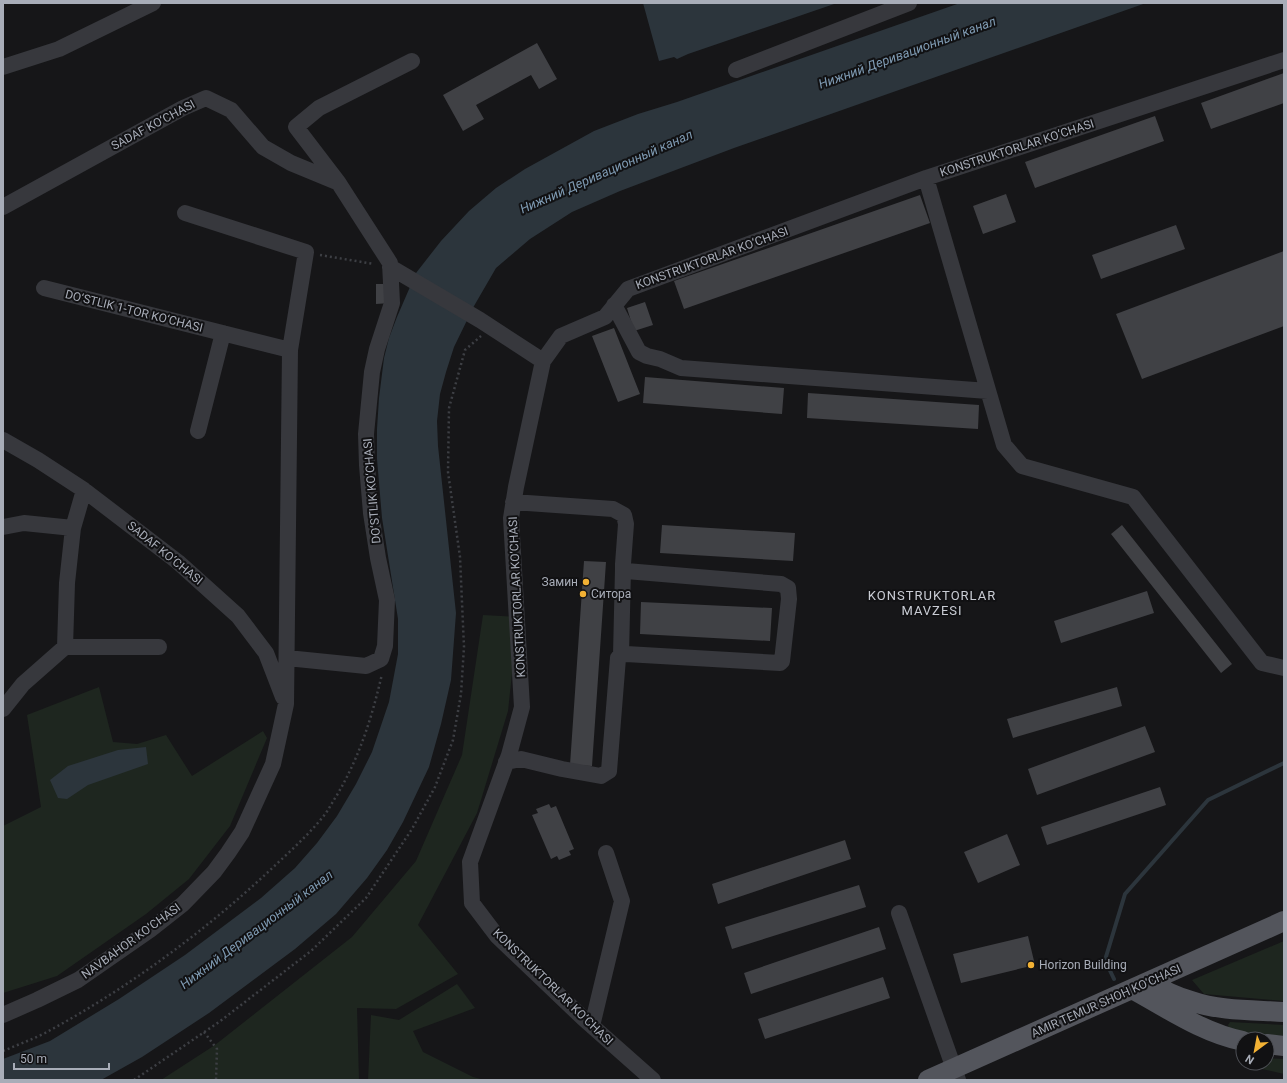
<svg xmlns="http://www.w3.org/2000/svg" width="1287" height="1083" font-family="Roboto,sans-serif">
<rect width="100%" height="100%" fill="#161618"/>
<path fill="#1e261f" d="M 483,615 L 518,617 L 508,711 L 477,813 L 418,925 L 458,974 L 396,1009 L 357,1008 L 359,1080 L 161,1080 L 215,1045 L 352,937 L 416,861 L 462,755 Z
M 99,687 L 113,742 L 137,744 L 166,735 L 192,776 L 263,731 L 267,738 L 230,826 L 189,879 L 146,914 L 57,976 L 3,993 L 3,826 L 41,807 L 27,715 Z
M 1284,941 L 1284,1001 L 1204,994 L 1192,980 Z
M 457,984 L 475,1008 L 413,1031 L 423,1052 L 473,1077 L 485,1080 L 368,1080 L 371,1015 L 399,1020 Z
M 1230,1022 L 1284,1025 L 1284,1036 L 1238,1032 L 1229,1028 L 1228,1025 Z
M 1267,1058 L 1284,1059 L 1284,1074 L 1262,1069 L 1253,1063 L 1267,1063 Z"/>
<path fill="#2c353c" d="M 643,3 L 837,3 L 688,54 L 677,59 L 674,57 L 659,61 Z
M 960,3 L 1146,3 L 734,148 L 620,191 L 572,212 L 530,239 L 496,268 L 474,306 L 454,347 L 446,372 L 440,394 L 437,421 L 438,446 L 456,613 L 451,680 L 441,724 L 429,767 L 403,822 L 387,850 L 367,878 L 336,914 L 295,949 L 209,1013 L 142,1057 L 101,1080 L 3,1080 L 3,1059 L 50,1041 L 119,999 L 185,955 L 261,898 L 295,868 L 317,843 L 337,816 L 356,784 L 372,752 L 389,702 L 398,654 L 398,619 L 382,518 L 377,459 L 377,429 L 379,398 L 384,358 L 389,338 L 397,317 L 416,273 L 441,241 L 469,211 L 496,188 L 525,169 L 594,131 L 638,114 L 677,102 Z
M 146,747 L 148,764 L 88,785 L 67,799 L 58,798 L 50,780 L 68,766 L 118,750 Z"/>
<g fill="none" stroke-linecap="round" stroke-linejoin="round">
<path stroke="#2c353c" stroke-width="4" d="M 1114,979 L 1105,960 L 1125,894 L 1208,800 L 1284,763"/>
</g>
<path fill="#404145" d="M 537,43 L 557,79 L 539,89 L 531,75 L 476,105 L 484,119 L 463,131 L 443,95 Z
M 1284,73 L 1284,103 L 1211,129 L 1201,103 Z
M 1155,116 L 1164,141 L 1035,188 L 1025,162 Z
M 1006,194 L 1016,222 L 983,234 L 973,206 Z
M 920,195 L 930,223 L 684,309 L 674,281 Z
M 1176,225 L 1185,249 L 1101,279 L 1092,255 Z
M 1284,251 L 1284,326 L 1142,379 L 1116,314 Z
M 376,284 L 390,284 L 390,303 L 376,304 Z
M 645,302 L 653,325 L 634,331 L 627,308 Z
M 614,328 L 640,394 L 618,402 L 592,336 Z
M 645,377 L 784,388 L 782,414 L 643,403 Z
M 808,393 L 979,405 L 978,429 L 807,418 Z
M 662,525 L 795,533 L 793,561 L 660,553 Z
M 1122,525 L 1232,664 L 1221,673 L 1111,534 Z
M 584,561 L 606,562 L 592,766 L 570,765 Z
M 1147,591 L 1154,613 L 1061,643 L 1054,621 Z
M 641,602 L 772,608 L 770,641 L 640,634 Z
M 1117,687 L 1122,706 L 1013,738 L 1007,719 Z
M 1145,726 L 1155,752 L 1037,795 L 1028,769 Z
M 1160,787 L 1166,805 L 1047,845 L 1041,827 Z
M 549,804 L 551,808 L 556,806 L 574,849 L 569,851 L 571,855 L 559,860 L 557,856 L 551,859 L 532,815 L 538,813 L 536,809 Z
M 1007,834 L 1020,865 L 978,883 L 964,852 Z
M 845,840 L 851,859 L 718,904 L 712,884 Z
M 859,885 L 866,907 L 732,949 L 725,927 Z
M 879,927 L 886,949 L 751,994 L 744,973 Z
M 1028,936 L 1035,965 L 961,983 L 953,954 Z
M 883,977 L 890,998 L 765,1039 L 758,1019 Z"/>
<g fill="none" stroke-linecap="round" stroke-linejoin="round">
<path stroke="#3d3f44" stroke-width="2.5" stroke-dasharray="2 3" stroke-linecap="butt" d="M 320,255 L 374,264
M 204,1032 L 217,1049 L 216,1080
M 3,1051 C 17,1045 31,1040 45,1033 C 125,990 200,935 267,873 C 287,854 309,835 326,813 C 330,807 333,801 337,795 C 360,756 372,717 382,674
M 134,1080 L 219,1022 L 311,951 L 366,898 L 412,829 L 435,787 L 453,740 L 461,694 L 464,647 L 460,557 L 448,472 L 449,408 L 465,350 L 481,336"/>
<path stroke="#37383d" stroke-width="16" d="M 3,67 L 59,49 L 153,3
M 736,70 L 909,3
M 926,178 L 1004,445 L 1022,466 L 1133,497 L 1262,663 L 1284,668
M 3,207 L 183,108 L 206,98 L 231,110 L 263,147 L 291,163 L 337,182
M 390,267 L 480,320 L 543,361
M 44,288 L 290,350
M 614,305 L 639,352 L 647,356 L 660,359 L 681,368 L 988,391
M 198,431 L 223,333
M 3,440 L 38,460 L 84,490 L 178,562 L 238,616 L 266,653 L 283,697
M 3,527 L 24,523 L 73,528
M 65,647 L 67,583 L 73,528 L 84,490
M 621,655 L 623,569
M 287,658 L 366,666 L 381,659 L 385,646 L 387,600 L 378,558 L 371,513 L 367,465 L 366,434 L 372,372 L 377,349 L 392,303 L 390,263 L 338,182 L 296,127 L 319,108 L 412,61
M 3,709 L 23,684 L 65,647 L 159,647
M 506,762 L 521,759 L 562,769 L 601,776 L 609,771 L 618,658 L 621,655 L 626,654 L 780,663 L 782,661 L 789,599 L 788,588 L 781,584 L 626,571 L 623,569 L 623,564 L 626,524 L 624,515 L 613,509 L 513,502
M 899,913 L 958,1080
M 3,1015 L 37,1000 L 78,980 L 150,930 L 183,904 L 214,872 L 228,853 L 242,832 L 273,764 L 286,704 L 290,350 L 306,252 L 185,213
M 592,1026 L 622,901 L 606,853
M 653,1080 L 583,1018 L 497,936 L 472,903 L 470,862 L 509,755 L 522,707 L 511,518 L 516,487 L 543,361 L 561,336 L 605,317 L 628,289 L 926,178 L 1284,60"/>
<path stroke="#53555c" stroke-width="20" d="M 1148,982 C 1162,990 1176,997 1191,1001 C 1219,1011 1254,1010 1284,1012
M 1132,989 C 1167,1008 1203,1033 1243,1041
M 1267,1044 L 1284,1046
M 928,1080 L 1284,921"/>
</g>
<g fill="#f2b134" stroke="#111113" stroke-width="1.5">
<circle cx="586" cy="582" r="4"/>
<circle cx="583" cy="594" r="4"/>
<circle cx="1031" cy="965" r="4"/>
</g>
<g text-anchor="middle" stroke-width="4" stroke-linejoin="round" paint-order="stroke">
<g font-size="12" fill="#a8adb8" stroke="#111113">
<text transform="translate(153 125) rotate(-28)" y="4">SADAF KO‘CHASI</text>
<text transform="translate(1017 148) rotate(-18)" y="4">KONSTRUKTORLAR KO‘CHASI</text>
<text transform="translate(712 258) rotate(-20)" y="4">KONSTRUKTORLAR KO‘CHASI</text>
<text transform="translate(134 311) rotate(14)" y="4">DO‘STLIK 1-TOR KO‘CHASI</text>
<text transform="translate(372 491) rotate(-95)" y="4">DO‘STLIK KO‘CHASI</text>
<text transform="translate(165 553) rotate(39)" y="4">SADAF KO‘CHASI</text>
<text transform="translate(517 597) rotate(-93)" y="4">KONSTRUKTORLAR KO‘CHASI</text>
<text transform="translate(131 941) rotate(-36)" y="4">NAVBAHOR KO‘CHASI</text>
<text transform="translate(553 987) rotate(44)" y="4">KONSTRUKTORLAR KO‘CHASI</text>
<text transform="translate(1106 1001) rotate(-24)" y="4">AMIR TEMUR SHOH KO‘CHASI</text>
</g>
<g font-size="12" fill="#a8adb8" stroke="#111113" text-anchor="start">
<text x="578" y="586" text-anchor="end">Замин</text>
<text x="591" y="598">Ситора</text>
<text x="1039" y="969">Horizon Building</text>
</g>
<g font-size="13" font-style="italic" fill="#7f9bb3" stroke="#111113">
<text transform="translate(907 52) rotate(-20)" y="5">Нижний Деривационный канал</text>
<text transform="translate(606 171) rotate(-24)" y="5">Нижний Деривационный канал</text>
<text transform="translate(256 929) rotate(-37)" y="5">Нижний Деривационный канал</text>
</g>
<g font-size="13" letter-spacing="1" fill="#c9ccd4" stroke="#111113">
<text x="932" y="600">KONSTRUKTORLAR<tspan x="932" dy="15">MAVZESI</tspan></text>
</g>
</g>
<rect width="1287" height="1083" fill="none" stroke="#a8adb8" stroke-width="8"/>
<g transform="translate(1255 1051) rotate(212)"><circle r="19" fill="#111113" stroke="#4d4f55"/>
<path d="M0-3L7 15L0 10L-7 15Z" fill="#f2b134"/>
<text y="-6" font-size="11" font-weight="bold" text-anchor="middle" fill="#a8adb8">N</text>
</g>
<path d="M14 1063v6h95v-6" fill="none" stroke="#a8adb8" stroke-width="2"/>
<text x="20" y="1063" font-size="12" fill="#a8adb8" stroke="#111113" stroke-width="3" paint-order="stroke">50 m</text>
</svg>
